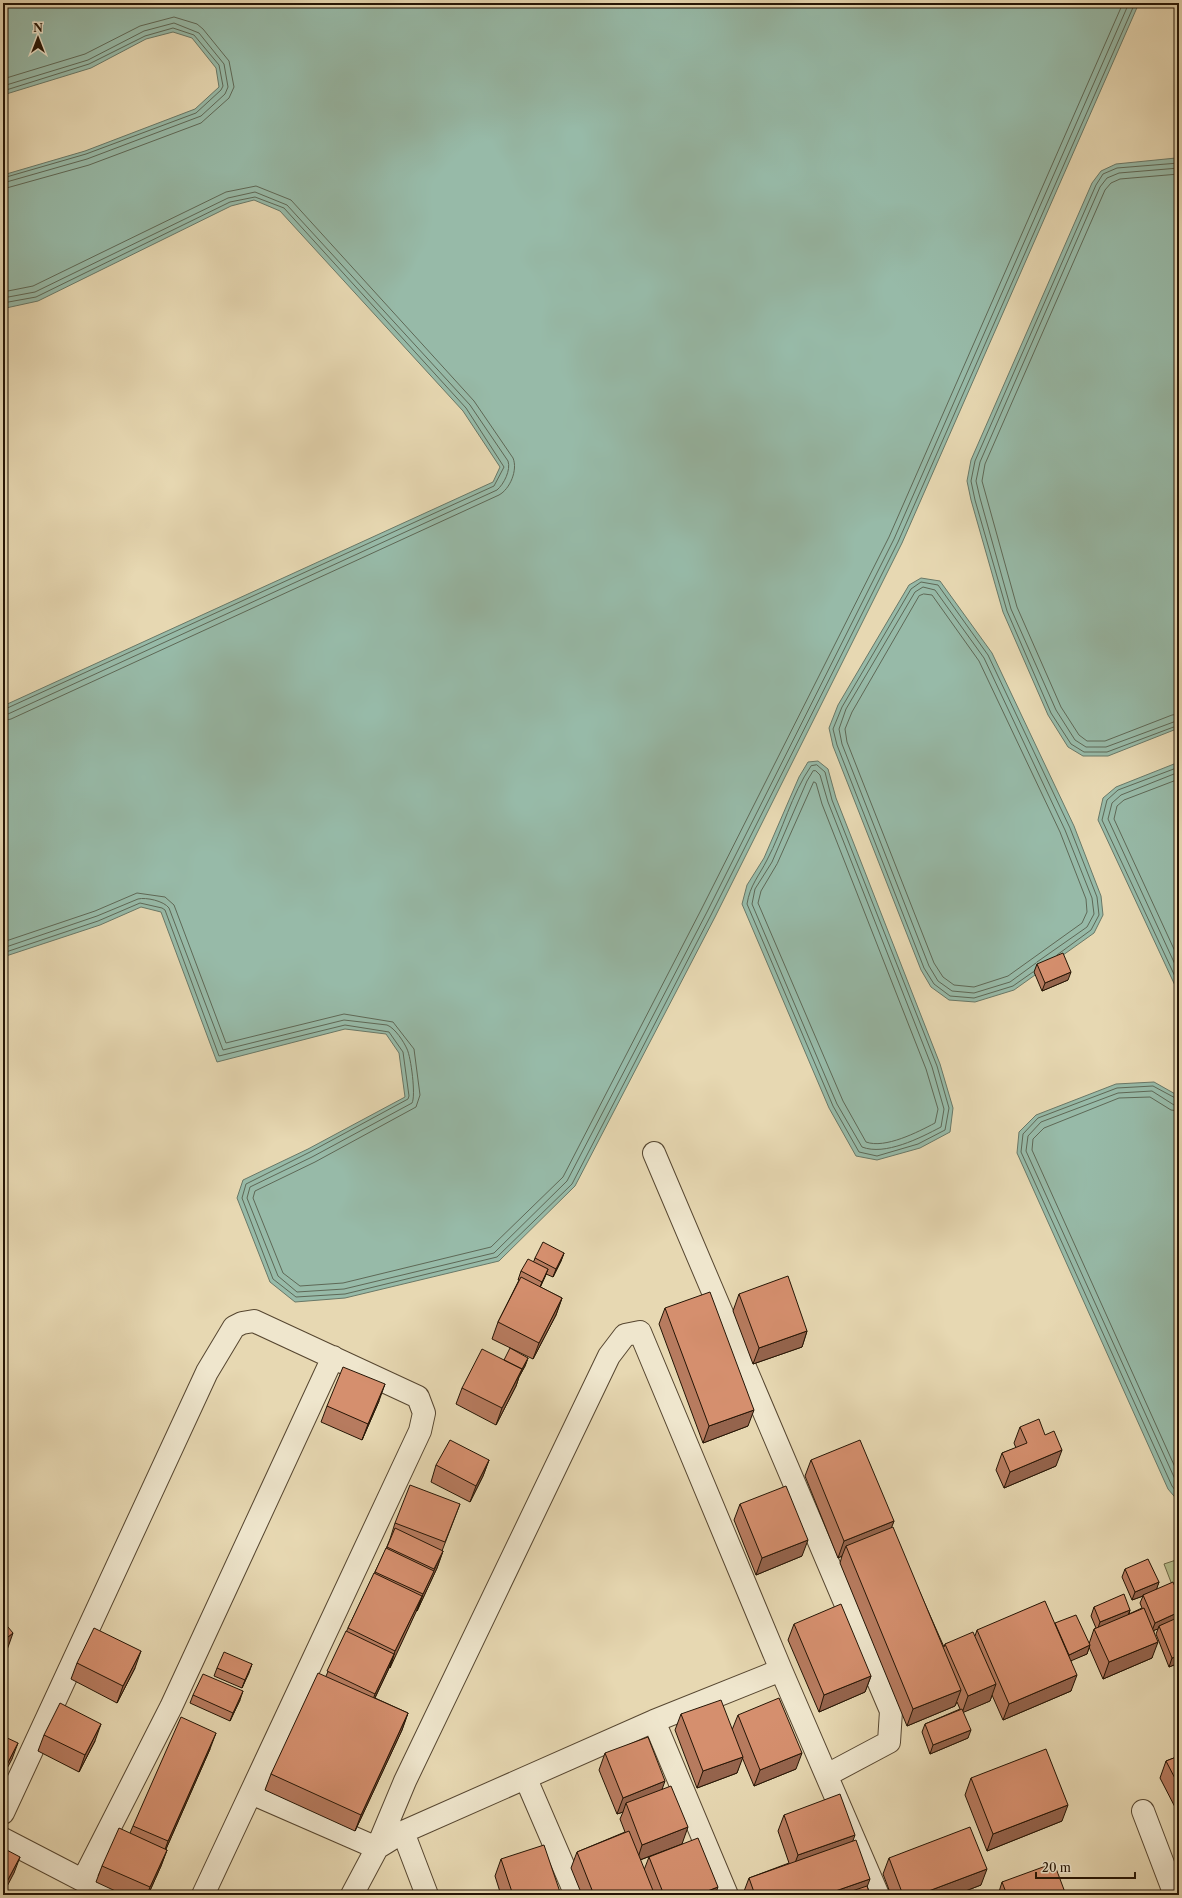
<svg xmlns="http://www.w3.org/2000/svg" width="1182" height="1898" font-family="'Libre Caslon Text',serif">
<rect width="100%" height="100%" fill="#e7d8b2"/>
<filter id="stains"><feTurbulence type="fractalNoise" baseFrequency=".005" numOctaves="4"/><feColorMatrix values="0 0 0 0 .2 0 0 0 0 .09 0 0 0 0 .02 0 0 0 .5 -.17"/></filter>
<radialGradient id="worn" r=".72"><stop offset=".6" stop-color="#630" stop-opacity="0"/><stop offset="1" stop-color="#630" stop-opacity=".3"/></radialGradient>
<path fill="#b7be8c" stroke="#6e6a48" d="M 1179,1559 L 1179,1603 L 1164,1564 Z"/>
<path fill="#97baa8" stroke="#697867" d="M 3,3 L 1139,3 L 902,543 L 715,917 L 575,1186 L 499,1261 L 345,1298 L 295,1302 L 270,1282 L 237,1198 L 243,1180 L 308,1149 L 405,1097 L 399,1053 L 386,1034 L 345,1029 L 217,1062 L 161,912 L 141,907 L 100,925 L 3,957 L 3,706 L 493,482 L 500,467 L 463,411 L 280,211 L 254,200 L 231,206 L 38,301 L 6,308 L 3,307 L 3,175 L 85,151 L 195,109 L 219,87 L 216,68 L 192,38 L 173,32 L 146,39 L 91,68 L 3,95 Z
M 1176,158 L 1179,159 L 1179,728 L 1108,756 L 1083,756 L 1068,747 L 1048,715 L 1003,612 L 971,500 L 967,481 L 971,460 L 1092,183 L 1101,171 L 1116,164 Z
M 921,578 L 940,581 L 992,653 L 1074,826 L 1101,896 L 1103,915 L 1094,933 L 1014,990 L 975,1002 L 949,1000 L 931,987 L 921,970 L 833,746 L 829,728 L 838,705 L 909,585 Z
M 818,761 L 828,769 L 836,798 L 940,1064 L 953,1108 L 950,1132 L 920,1148 L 877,1160 L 856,1156 L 829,1108 L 742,904 L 747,885 L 764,858 L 799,777 L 808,762 Z
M 1179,762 L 1179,994 L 1098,820 L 1103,798 L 1116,787 Z
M 1154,1082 L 1177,1095 L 1179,1102 L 1179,1502 L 1168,1489 L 1017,1153 L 1019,1132 L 1036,1115 L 1116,1084 Z"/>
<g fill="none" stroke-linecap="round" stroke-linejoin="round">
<path stroke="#5e6856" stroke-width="1" d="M 3,79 L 85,54 L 140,26 L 174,17 L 197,24 L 203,29 L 229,61 L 234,87 L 229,98 L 201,123 L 89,165 L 3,189
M 3,86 L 88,60 L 144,31 L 174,23 L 199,33 L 224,64 L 228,87 L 225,94 L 201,116 L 87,159 L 3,183
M 3,91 L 89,64 L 145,36 L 173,28 L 194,35 L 219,65 L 223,86 L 221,90 L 196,113 L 86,154 L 3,178
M 1179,163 L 1117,168 L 1103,174 L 1096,185 L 975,461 L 971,481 L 975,500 L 1007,611 L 1051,713 L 1071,744 L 1084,752 L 1107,752 L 1179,725
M 1179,168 L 1119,173 L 1107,178 L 1100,187 L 980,462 L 976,481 L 980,498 L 1011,609 L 1056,710 L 1075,740 L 1086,747 L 1106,747 L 1179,720
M 1179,174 L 1120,179 L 1111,183 L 1105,190 L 985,464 L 982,481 L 1017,607 L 1061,707 L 1079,735 L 1087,741 L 1105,741 L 1172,715 L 1179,714
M 3,292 L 33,286 L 226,192 L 256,186 L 291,200 L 474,401 L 513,458 C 518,470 510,489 499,495 L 11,719 L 3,721
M 3,298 L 35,292 L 228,198 L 255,192 L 287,205 L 470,405 L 508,461 C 511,470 504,484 497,490 L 8,714 L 3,715
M 3,303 L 36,297 L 230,202 L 255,197 L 284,208 L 466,408 L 504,467 L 494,486 L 3,710
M 924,594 L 932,595 L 979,661 L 1060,832 L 1086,899 L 1087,912 L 1082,923 L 1008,976 L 974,987 L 954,985 L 943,977 L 934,963 L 847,742 L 845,729 L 852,712 L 919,596 Z
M 817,765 L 825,772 L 832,800 L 937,1066 L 949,1108 L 945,1130 L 918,1144 L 877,1156 L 859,1152 L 833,1106 L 747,904 C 750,885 759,876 767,860 C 783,830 791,795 811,766 Z
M 1179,767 L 1118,790 L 1107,800 L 1102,820 L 1179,985
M 816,771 L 820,775 L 828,802 L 932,1067 L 944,1109 L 941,1127 C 920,1138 885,1156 862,1147 L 837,1104 L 752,904 L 755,889 L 772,862 L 807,781 L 813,771 Z
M 1179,772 L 1121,795 L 1112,803 L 1108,819 L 1179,973
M 1179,779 L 1124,800 L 1117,806 L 1114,819 L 1179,960
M 814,782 L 816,783 L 822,804 L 926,1069 L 938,1109 L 935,1123 C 918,1132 885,1149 866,1142 L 843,1101 L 758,903 L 761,891 L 777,864 Z
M 3,942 L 95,911 L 137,893 L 165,897 L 174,905 L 226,1043 L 344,1014 L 393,1022 L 414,1049 L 420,1095 L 416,1107 L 315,1162 L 255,1191 L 253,1198 L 283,1273 L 300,1286 L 343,1283 L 491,1247 L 563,1177 L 701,910 L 889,537 L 1123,3
M 3,948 L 97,916 L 138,899 C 146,897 164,901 169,908 L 223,1050 L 344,1020 L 387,1025 C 395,1028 404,1042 407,1049 C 411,1057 416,1096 412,1103 L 312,1157 L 250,1187 L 247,1198 L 278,1276 L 297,1292 L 344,1289 L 494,1253 L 567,1181 L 707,912 L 894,539 L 1129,3
M 3,953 L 98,921 L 140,903 L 162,908 L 165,910 L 219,1056 L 345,1025 L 389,1032 L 403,1052 L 409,1096 L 408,1099 L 310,1152 L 246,1184 L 242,1198 L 273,1279 L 296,1297 L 345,1294 L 497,1257 L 572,1184 L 711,915 L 898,542 L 1135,3
M 1036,963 L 1010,982 L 974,993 L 952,991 L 938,981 L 929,966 L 842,744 L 839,729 L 846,709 L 915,592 L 923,587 L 935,590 L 984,658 L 1065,830 L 1092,898 L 1094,914 L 1087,927 L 1037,962
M 1033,972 L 1013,986 L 974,998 L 950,996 L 934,984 L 924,968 L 837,745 L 833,729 L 842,707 L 911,589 L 921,582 L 938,585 L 988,655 L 1070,828 L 1097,897 L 1099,915 L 1091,930 L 1057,955
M 1179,1100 L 1153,1086 L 1117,1088 L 1038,1118 L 1023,1134 L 1021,1152 L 1172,1486 L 1179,1495
M 1179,1105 L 1174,1105 L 1152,1091 L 1118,1093 L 1041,1122 L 1028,1136 L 1026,1151 L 1179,1488
M 1179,1111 L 1171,1110 L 1150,1097 L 1119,1098 L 1044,1128 L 1033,1139 L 1032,1150 L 1179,1476"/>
<defs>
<path id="minor" d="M 654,1153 L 891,1711 L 889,1742 L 827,1775
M 654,1721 L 727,1895
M 526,1779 L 576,1895
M 251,1793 L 377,1848
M 1143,1811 L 1175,1895
M 3,1813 L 207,1372 L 234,1327 L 242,1323 L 254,1321 L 418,1397 L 424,1413 L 420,1431 L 203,1895
M 403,1832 L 427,1895
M 3,1839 L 111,1895
M 377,1848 L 403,1832 L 654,1721 L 781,1670
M 83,1880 L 171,1707 L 333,1357
M 352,1895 L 377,1848 L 405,1781 L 609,1356 L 625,1335 L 640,1332 L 781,1670 L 878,1895"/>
</defs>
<use href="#minor" stroke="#564630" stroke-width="24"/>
<use href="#minor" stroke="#efe6cd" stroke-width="22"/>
</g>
<path fill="#b77b5f" stroke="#251505" d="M 1037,964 L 1068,980 L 1042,991 L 1034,972 Z
M 564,1253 L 561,1261 L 553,1277 L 546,1274 L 540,1287 L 562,1298 L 556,1315 L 533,1359 L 492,1339 L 498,1322 L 519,1280 L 518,1280 L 521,1271 L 534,1261 L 535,1258 Z
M 739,1294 L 807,1331 L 802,1347 L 753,1364 L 733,1311 Z
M 665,1308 L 748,1426 L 703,1443 L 659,1324 Z
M 528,1358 L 525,1366 L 519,1377 L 516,1386 L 496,1425 L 456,1404 L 462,1388 L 504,1360 Z
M 379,1401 L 362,1440 L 321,1422 L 327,1406 Z
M 1020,1427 L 1056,1466 L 1004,1488 L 996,1470 L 1002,1453 L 1016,1448 L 1014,1443 Z
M 489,1460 L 483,1476 L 470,1502 L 431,1482 L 436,1465 Z
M 811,1460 L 894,1521 L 891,1527 L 944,1647 L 945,1644 L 975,1636 L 977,1630 L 1055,1624 L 1089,1644 L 1094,1629 L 1096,1628 L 1091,1616 L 1094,1607 L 1130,1610 L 1129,1614 L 1142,1608 L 1140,1603 L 1143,1596 L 1132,1600 L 1122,1577 L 1125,1569 L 1159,1582 L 1156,1589 L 1179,1596 L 1179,1663 L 1169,1667 L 1156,1634 L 1158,1629 L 1154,1630 L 1152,1658 L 1103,1679 L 1089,1647 L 1087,1654 L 1071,1660 L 1071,1691 L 1003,1720 L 992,1695 L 990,1701 L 963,1712 L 968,1738 L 930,1754 L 922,1732 L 925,1724 L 960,1709 L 957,1702 L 955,1706 L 907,1726 L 840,1563 L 842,1556 L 838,1558 L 805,1476 Z
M 460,1504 L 442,1551 L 443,1551 L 437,1568 L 417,1611 L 416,1611 L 375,1698 L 408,1713 L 402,1730 L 355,1831 L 265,1790 L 271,1774 L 326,1676 L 348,1628 L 386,1549 L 390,1539 L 395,1523 Z
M 740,1504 L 802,1556 L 756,1575 L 734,1520 Z
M 794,1624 L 871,1676 L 865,1692 L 819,1712 L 788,1640 Z
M 77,1663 L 135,1668 L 117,1703 L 71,1679 Z
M 252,1664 L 242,1688 L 214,1676 L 217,1668 Z
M 193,1695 L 240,1700 L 230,1721 L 190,1703 Z
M 681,1714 L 732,1730 L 738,1715 L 796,1769 L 754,1786 L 742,1757 L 737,1773 L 697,1788 L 675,1730 Z
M 44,1735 L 95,1741 L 79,1772 L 38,1751 Z
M 210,1749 L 166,1849 L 167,1850 L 161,1866 L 148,1895 L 124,1895 L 96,1882 L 102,1866 L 130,1833 L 133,1826 Z
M 605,1753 L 663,1789 L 682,1844 L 640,1860 L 644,1870 L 649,1857 L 715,1895 L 582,1895 L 571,1868 L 577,1852 L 625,1832 L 620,1819 L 623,1812 L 617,1814 L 599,1770 Z
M 1179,1756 L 1179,1810 L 1177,1811 L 1160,1778 L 1166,1761 Z
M 971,1778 L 1062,1821 L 987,1851 L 965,1795 Z
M 784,1815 L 853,1841 L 870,1895 L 743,1895 L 743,1894 L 749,1878 L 789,1863 L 778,1831 Z
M 889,1858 L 981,1885 L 955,1895 L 891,1895 L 883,1874 Z
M 501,1859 L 561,1895 L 501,1895 L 495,1876 Z
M 1002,1882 L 1066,1895 L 998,1895 Z"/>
<path fill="#95644d" stroke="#251505" d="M 1071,972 L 1068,980 L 1042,991 L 1045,983 Z
M 564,1253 L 561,1261 L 553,1277 L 556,1269 Z
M 548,1269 L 545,1277 L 539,1290 L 542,1282 Z
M 562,1298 L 556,1315 L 533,1359 L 539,1343 Z
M 807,1331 L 802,1347 L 753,1364 L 759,1348 Z
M 528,1358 L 525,1366 L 519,1377 L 516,1386 L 496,1425 L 502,1408 Z
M 385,1384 L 379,1401 L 362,1440 L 368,1424 Z
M 754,1410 L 748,1426 L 703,1443 L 709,1426 Z
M 1062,1450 L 1056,1466 L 1004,1488 L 1010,1472 Z
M 489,1460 L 483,1476 L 470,1502 L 476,1486 Z
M 894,1521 L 888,1537 L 846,1546 L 842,1556 L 838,1558 L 844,1541 Z
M 808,1540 L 802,1556 L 756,1575 L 762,1558 Z
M 443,1551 L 437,1568 L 417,1611 L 423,1594 Z
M 1159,1582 L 1156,1591 L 1143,1595 L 1143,1596 L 1132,1600 L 1135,1592 Z
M 422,1596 L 416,1612 L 390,1668 L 395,1651 Z
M 1130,1610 L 1127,1618 L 1097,1631 L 1100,1622 Z
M 1179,1612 L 1179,1619 L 1159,1626 L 1158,1629 L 1152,1631 L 1155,1623 Z
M 13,1633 L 7,1650 L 3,1653 L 3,1641 Z
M 1158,1642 L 1152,1658 L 1103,1679 L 1109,1662 Z
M 1090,1645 L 1087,1654 L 1066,1663 L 1069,1655 Z
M 141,1651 L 135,1668 L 117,1703 L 123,1686 Z
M 394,1654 L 388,1670 L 369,1710 L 375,1694 Z
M 1179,1656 L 1179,1663 L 1169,1667 L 1172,1658 Z
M 252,1664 L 249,1673 L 242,1688 L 245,1680 Z
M 1077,1675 L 1071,1691 L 1003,1720 L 1009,1704 Z
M 871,1676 L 865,1692 L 819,1712 L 824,1695 Z
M 996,1684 L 990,1701 L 962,1713 L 968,1696 Z
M 961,1690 L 955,1706 L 907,1726 L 913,1709 Z
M 243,1691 L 240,1700 L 230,1721 L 233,1713 Z
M 408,1713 L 402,1730 L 355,1831 L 361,1815 Z
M 101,1724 L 95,1741 L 79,1772 L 85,1755 Z
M 971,1730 L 968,1738 L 930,1754 L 933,1745 Z
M 216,1733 L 210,1749 L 162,1858 L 168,1841 Z
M 18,1743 L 12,1759 L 3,1776 L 3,1772 Z
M 802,1753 L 796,1769 L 754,1786 L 760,1770 Z
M 743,1757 L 737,1773 L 697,1788 L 703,1771 Z
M 665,1781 L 659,1798 L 626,1803 L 623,1812 L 617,1814 L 623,1798 Z
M 1068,1805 L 1062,1821 L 987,1851 L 993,1834 Z
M 688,1827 L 682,1844 L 637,1861 L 642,1845 Z
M 855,1835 L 849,1852 L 792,1871 L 798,1855 Z
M 167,1850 L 161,1866 L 148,1895 L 147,1895 L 150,1887 Z
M 20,1857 L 14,1873 L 3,1894 L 3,1889 Z
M 987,1869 L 981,1885 L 955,1895 L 918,1895 Z
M 870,1879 L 864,1895 L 824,1895 Z
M 718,1887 L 715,1895 L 697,1895 Z"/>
<path fill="#d58f6e" stroke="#251505" d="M 1063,953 L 1071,972 L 1045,983 L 1037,964 Z
M 543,1242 L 564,1253 L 556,1269 L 535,1258 Z
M 528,1259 L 548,1269 L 542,1282 L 521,1271 Z
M 788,1276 L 807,1331 L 759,1348 L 739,1294 Z
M 521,1277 L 562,1298 L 539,1343 L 498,1322 Z
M 710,1292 L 754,1410 L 709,1426 L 665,1308 Z
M 510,1348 L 528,1358 L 522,1369 L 504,1360 Z
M 482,1349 L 522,1369 L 502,1408 L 462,1388 Z
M 343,1367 L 385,1384 L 368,1424 L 327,1406 Z
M 1039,1419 L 1045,1435 L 1054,1431 L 1062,1450 L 1010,1472 L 1002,1453 L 1027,1443 L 1020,1427 Z
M 450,1440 L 489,1460 L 476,1486 L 436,1465 Z
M 860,1440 L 894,1521 L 844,1541 L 811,1460 Z
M 410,1485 L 460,1504 L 445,1542 L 395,1523 Z
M 786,1486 L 808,1540 L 762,1558 L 740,1504 Z
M 893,1527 L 961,1690 L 913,1709 L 846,1546 Z
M 395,1528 L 443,1551 L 434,1569 L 387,1547 Z
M 386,1548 L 434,1571 L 423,1594 L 375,1572 Z
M 1148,1559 L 1159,1582 L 1135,1592 L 1125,1569 Z
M 374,1573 L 422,1596 L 395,1651 L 348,1628 Z
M 1173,1582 L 1179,1596 L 1179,1612 L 1155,1623 L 1143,1595 Z
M 1124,1594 L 1130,1610 L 1100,1622 L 1094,1607 Z
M 1045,1601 L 1077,1675 L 1009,1704 L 977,1630 Z
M 841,1604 L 871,1676 L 824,1695 L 794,1624 Z
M 1144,1608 L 1158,1642 L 1109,1662 L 1094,1629 Z
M 1076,1615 L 1090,1645 L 1069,1655 L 1055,1623 Z
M 1179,1617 L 1179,1656 L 1172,1658 L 1159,1626 Z
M 3,1621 L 13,1633 L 3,1641 Z
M 94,1628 L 141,1651 L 123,1686 L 77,1663 Z
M 346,1631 L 394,1654 L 375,1694 L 327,1671 Z
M 973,1632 L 996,1684 L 968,1696 L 945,1644 Z
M 224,1652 L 252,1664 L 245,1680 L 217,1668 Z
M 318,1673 L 408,1713 L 361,1815 L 271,1774 Z
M 203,1674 L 243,1691 L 233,1713 L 193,1695 Z
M 779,1698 L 802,1753 L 760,1770 L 738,1715 Z
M 721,1700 L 743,1757 L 703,1771 L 681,1714 Z
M 60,1703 L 101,1724 L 85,1755 L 44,1735 Z
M 962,1709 L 971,1730 L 933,1745 L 925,1724 Z
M 181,1717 L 216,1733 L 168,1841 L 133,1826 Z
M 3,1736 L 18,1743 L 3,1772 Z
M 648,1737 L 665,1781 L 623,1798 L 605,1753 Z
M 1046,1749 L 1068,1805 L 993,1834 L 971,1778 Z
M 1179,1756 L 1179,1786 L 1166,1761 Z
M 671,1786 L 688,1827 L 642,1845 L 626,1803 Z
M 840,1794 L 855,1835 L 798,1855 L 784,1815 Z
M 970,1827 L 987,1869 L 918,1895 L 903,1895 L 889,1858 Z
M 119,1828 L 167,1850 L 150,1887 L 102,1866 Z
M 629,1831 L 654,1893 L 648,1895 L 594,1895 L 577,1852 Z
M 698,1838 L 718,1887 L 697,1895 L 664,1895 L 649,1857 Z
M 856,1840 L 870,1879 L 824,1895 L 755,1895 L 749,1878 Z
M 544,1845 L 561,1895 L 513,1895 L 501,1859 Z
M 3,1848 L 20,1857 L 3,1889 Z
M 1054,1863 L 1066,1895 L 1007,1895 L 1002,1882 Z
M 867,1886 L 870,1895 L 840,1895 Z
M 220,1891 L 228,1895 L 217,1895 Z"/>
<rect width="1182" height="1898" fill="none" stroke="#e7d8b2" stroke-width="16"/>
<rect x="4" y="4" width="1174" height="1890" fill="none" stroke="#251505" stroke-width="2"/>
<rect x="8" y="8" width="1166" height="1882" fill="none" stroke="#251505"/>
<g transform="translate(38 38)" stroke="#efe6cd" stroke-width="3" paint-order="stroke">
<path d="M0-3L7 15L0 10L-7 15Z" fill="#251505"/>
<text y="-6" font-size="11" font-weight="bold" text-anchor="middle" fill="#251505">N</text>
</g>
<path d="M1036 1872v6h99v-6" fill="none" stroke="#251505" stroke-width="2"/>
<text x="1042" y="1872" font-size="12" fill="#251505" stroke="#efe6cd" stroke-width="3" paint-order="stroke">20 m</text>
<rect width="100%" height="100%" filter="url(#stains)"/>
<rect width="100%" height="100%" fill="url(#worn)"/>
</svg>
